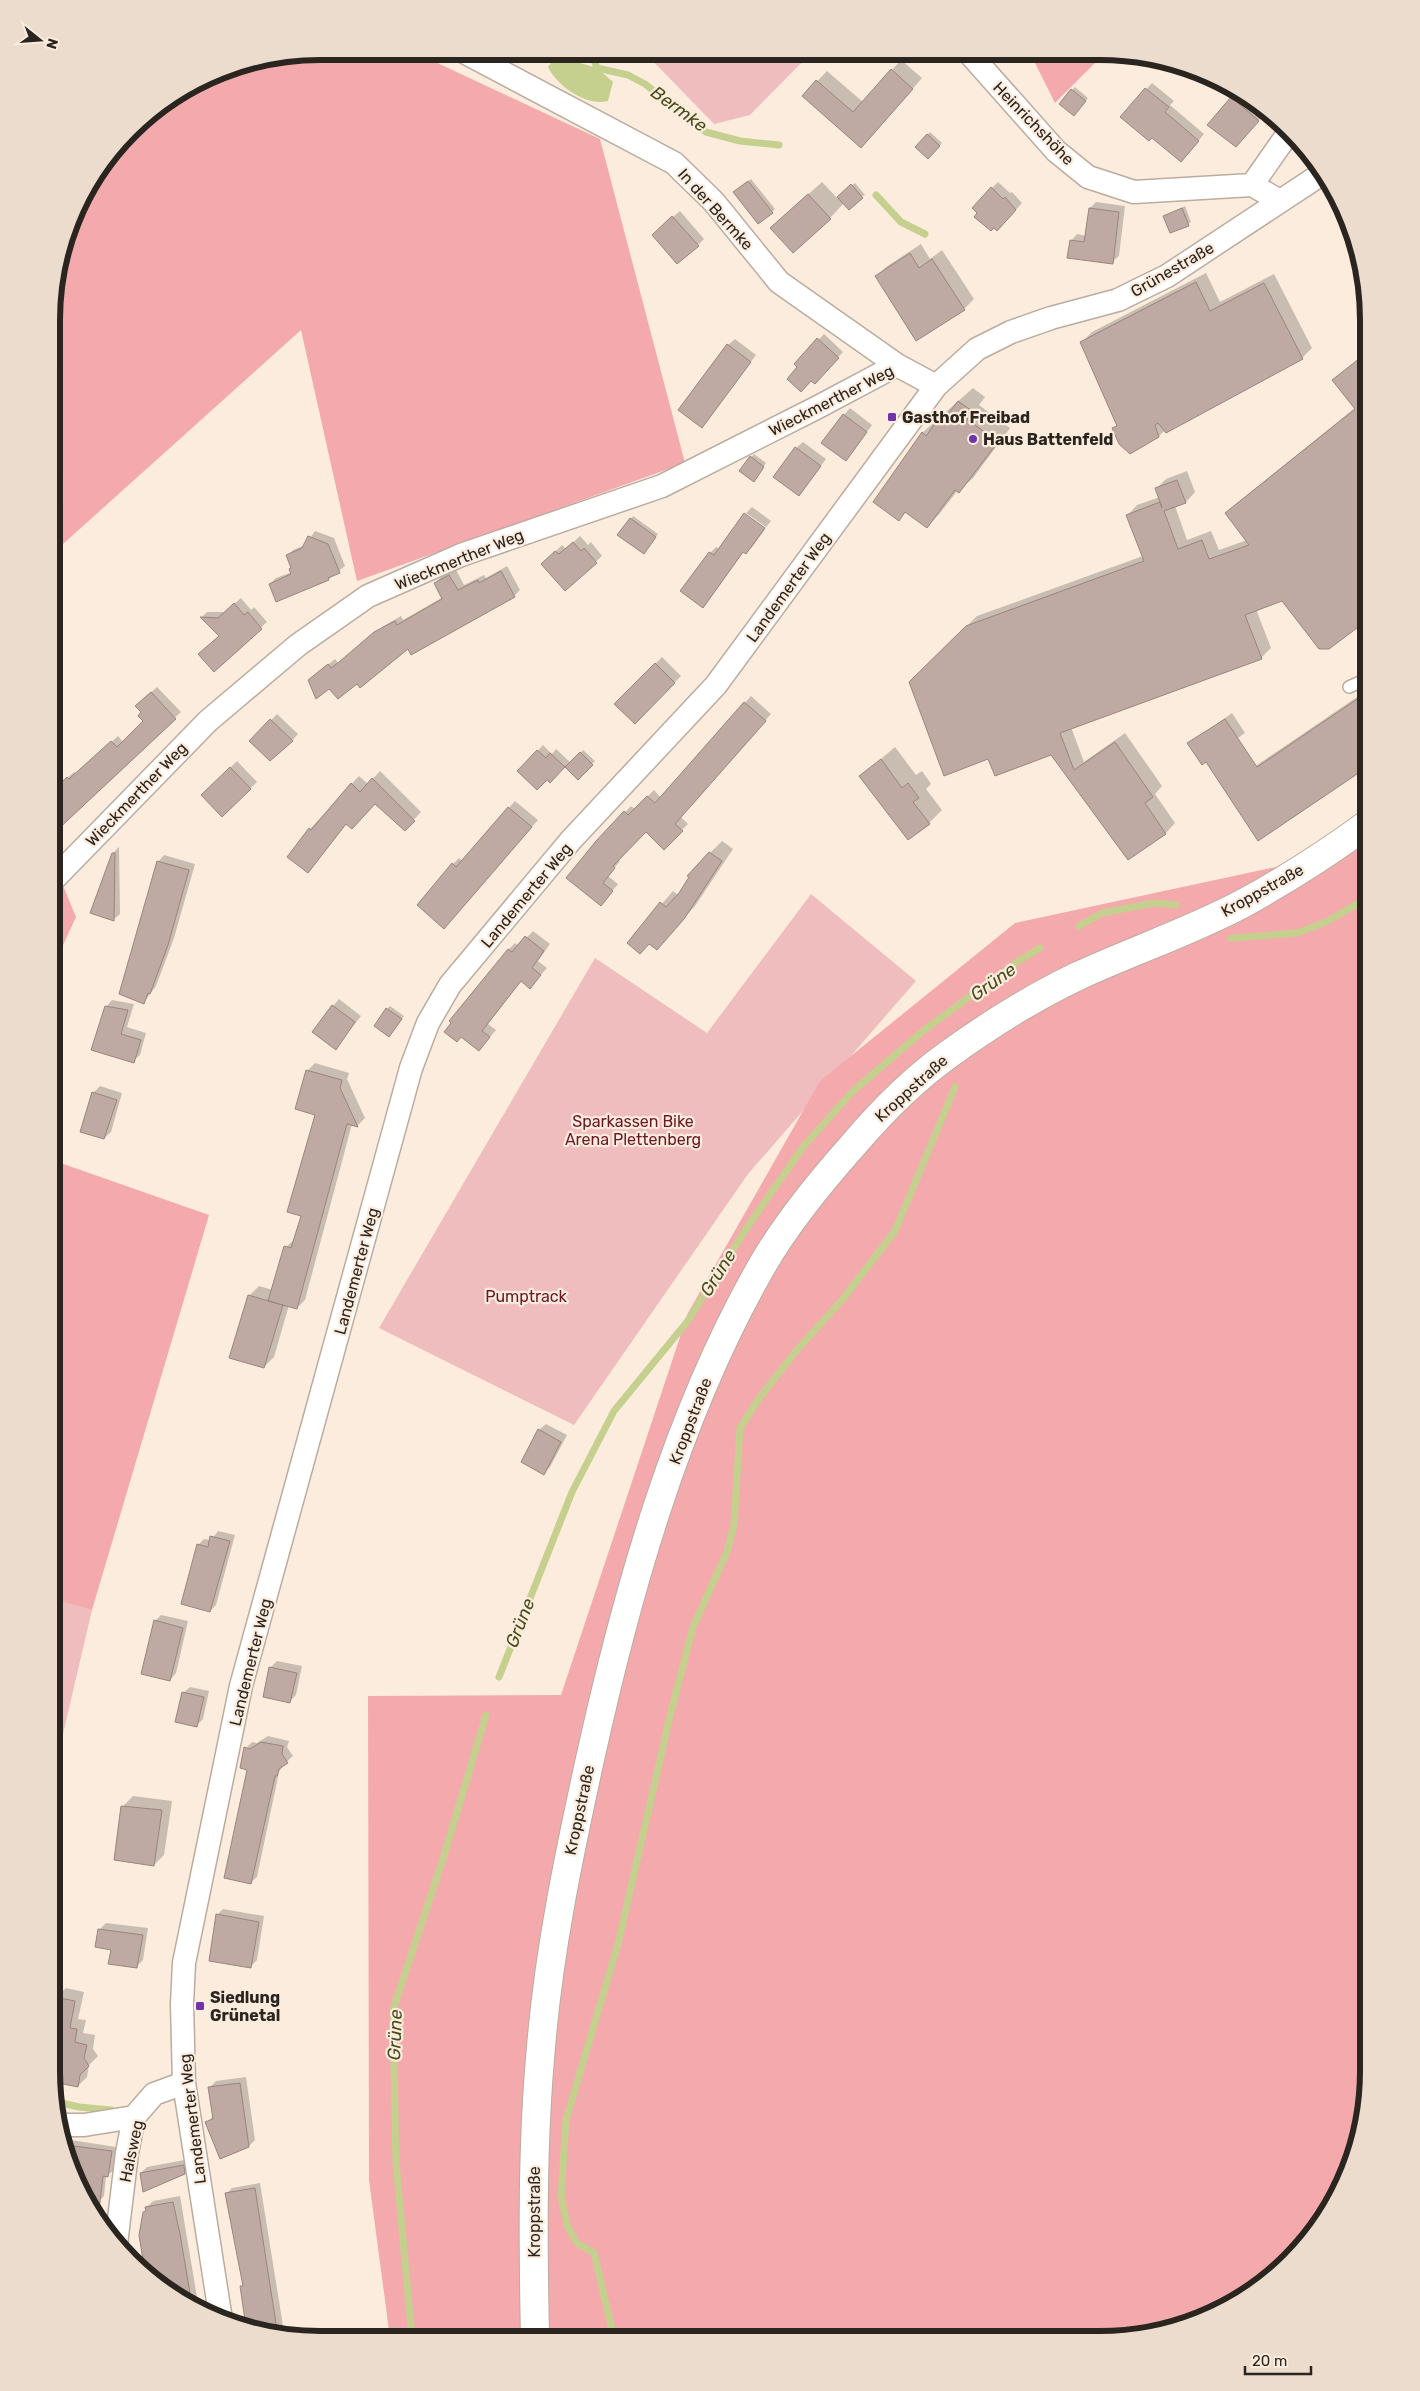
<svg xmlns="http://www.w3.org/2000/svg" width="1420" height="2391" font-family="Rubik,sans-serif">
<rect width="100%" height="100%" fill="#fcecdd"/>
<path fill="#efbdbe" d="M 644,52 L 811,53 L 750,115 L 714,124 Z
M 811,894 L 916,981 L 748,1174 L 574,1425 L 379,1328 L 595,958 L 707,1033 Z
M 52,1599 L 92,1610 L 52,1781 Z"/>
<path fill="#f4aaad" d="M 320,51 L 414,52 L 600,139 L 685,463 L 357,581 L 301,330 L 53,553 L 54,285 L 79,201 L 143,118 L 217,72 Z
M 1030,53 L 1104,54 L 1055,103 Z
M 1369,847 L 1368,2089 L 1348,2174 L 1313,2234 L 1264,2284 L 1203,2319 L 1100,2340 L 390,2338 L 369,2180 L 368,1696 L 561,1695 L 688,1313 L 820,1081 L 1015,923 Z
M 53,861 L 76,917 L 53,967 Z
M 52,1160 L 209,1215 L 92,1610 L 52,1599 Z"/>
<path fill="#c5d08e" d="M 554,59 L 566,59 L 597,68 L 613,82 L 608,101 C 587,107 557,86 548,67 Z"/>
<path fill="#0003" d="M 901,60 L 922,78 L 871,137 L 804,95 L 827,71 L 863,102 Z
M 1152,83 L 1174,101 L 1170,105 L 1204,134 L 1187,155 L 1152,137 L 1122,116 Z
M 1075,87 L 1088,98 L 1077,112 L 1072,90 Z
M 1238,92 L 1264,114 L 1243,139 L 1209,125 Z
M 930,132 L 942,143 L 928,158 L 916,147 Z
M 751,179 L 775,209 L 772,212 L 738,190 Z
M 822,182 L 837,198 L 855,183 L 865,195 L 844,203 L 830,218 L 785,215 Z
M 998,182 L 1010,193 L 1012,192 L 1022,203 L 1004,223 L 979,213 L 992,188 Z
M 1096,202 L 1125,206 L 1119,256 L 1112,262 L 1071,241 L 1077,234 L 1086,236 L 1090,208 Z
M 1185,206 L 1191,222 L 1188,224 L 1165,216 Z
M 680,211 L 704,239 L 698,245 L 660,228 Z
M 921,244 L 930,259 L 942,250 L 974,299 L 964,309 L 876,277 L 886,267 Z
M 1206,273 L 1220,302 L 1274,274 L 1312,348 L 1302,358 L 1165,430 L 1159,436 L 1113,429 L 1117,425 L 1082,342 L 1092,332 Z
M 824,334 L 843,352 L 815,382 L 795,364 Z
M 735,339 L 756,355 L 702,427 L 728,345 Z
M 1369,350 L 1369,617 L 1282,600 L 1256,609 L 1271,648 L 1261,658 L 1071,727 L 1084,762 L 1125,733 L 1162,786 L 1155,794 L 1175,823 L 1166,833 L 1128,858 L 1052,754 L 989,758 L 910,682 L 977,616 L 1143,556 L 1128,515 L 1137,505 L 1160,497 L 1157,488 L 1166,479 L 1187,471 L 1195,492 L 1186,502 L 1175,506 L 1187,540 L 1211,531 L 1219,550 L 1247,540 L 1236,504 L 1355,408 L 1334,380 Z
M 973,388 L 985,397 L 979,405 L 1010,428 L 973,478 L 959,491 L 958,490 L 940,513 L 927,527 L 906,512 L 899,519 L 922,433 Z
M 850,408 L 872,425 L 852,453 L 844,415 Z
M 803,442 L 826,459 L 799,495 L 796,448 Z
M 754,454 L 766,463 L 756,478 L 741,471 Z
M 752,507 L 771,521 L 766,527 L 746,513 Z
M 745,515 L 765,529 L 753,546 L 746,553 L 744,551 L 709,600 L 710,553 L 716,547 L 720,549 Z
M 633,516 L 658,534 L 646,550 L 631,519 Z
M 315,531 L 334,538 L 345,566 L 329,579 L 277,600 L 270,584 L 276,578 L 292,572 L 293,567 L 288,556 L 293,550 L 305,545 Z
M 580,536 L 588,545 L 591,542 L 602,556 L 565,589 L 549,558 L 562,545 L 566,549 Z
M 507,566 L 520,590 L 514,596 L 408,647 L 357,682 L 316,674 L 335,659 L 338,663 L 346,657 L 382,627 L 401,616 L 403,620 L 443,597 L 435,583 L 441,577 L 456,570 L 464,585 L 484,575 L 486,578 Z
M 241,598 L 251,610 L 254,607 L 267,622 L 214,670 L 221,636 L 202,617 L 207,612 L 225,612 Z
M 662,657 L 681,676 L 635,722 L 616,704 Z
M 1369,686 L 1369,765 L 1235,780 L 1357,697 Z
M 157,687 L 181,712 L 60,825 L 56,821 L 53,823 L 53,791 L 74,772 L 76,774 L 118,736 L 123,742 L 144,721 L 142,700 Z
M 751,696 L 771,714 L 681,817 L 688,824 L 664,848 L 646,830 L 618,859 L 620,861 L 608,876 L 618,884 L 601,904 L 597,841 L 631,806 L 635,809 L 654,790 L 661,798 Z
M 1232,713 L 1245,733 L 1202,763 L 1189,744 Z
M 277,714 L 298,734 L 291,742 L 284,749 L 279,751 L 251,741 Z
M 543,745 L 552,754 L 556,749 L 571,763 L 583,750 L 595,761 L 578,778 L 565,766 L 550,782 L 547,779 L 519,771 Z
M 895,747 L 916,775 L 922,771 L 931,784 L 926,789 L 942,810 L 929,823 L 861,776 Z
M 237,761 L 257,782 L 222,815 L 203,795 Z
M 380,771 L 421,812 L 405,829 L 375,803 L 347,823 L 308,871 L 310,829 L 359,776 L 368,784 Z
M 515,801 L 538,820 L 451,920 L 453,864 L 459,858 L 462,861 Z
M 722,841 L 733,849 L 695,906 L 668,936 L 628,943 L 673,891 L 678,895 L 710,853 Z
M 119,847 L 120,914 L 113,920 L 113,853 Z
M 164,855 L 195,864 L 174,938 L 156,986 L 144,1002 L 158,862 Z
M 533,931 L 550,944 L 538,961 L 547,968 L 530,987 L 522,980 L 488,1024 L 496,1030 L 479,1050 L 451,1021 L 509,949 L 515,943 L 519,946 Z
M 339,999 L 361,1016 L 336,1048 L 333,1006 Z
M 112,1000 L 134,1004 L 127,1027 L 146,1033 L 140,1055 L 133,1061 L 106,1007 Z
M 390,1006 L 404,1016 L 392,1033 L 387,1009 Z
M 315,1063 L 349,1073 L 347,1079 L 365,1118 L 357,1126 L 352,1124 L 305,1300 L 297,1308 L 289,1305 L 274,1357 L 264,1367 L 249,1296 L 259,1286 L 273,1290 L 286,1247 L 295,1239 L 302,1215 L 316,1114 L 296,1108 L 308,1070 Z
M 100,1086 L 122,1093 L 111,1132 L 104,1138 L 93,1093 Z
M 546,1424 L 567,1435 L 550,1467 L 544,1473 L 539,1430 Z
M 218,1531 L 235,1535 L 216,1605 L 210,1611 L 198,1545 L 204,1539 L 211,1540 Z
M 161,1615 L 188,1621 L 176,1673 L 170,1680 L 155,1621 Z
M 277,1661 L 302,1666 L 296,1695 L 290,1701 L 270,1668 Z
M 190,1687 L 209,1691 L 203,1719 L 196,1726 L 183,1693 Z
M 268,1736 L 289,1741 L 287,1747 L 293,1756 L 284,1764 L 279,1772 L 257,1877 L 250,1883 L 249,1769 L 246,1748 L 252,1742 L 257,1743 Z
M 133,1796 L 172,1801 L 164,1855 L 154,1865 L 123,1806 Z
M 223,1909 L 264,1916 L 257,1960 L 251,1966 L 217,1915 Z
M 106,1923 L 148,1928 L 143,1960 L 136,1967 L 112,1949 L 100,1929 Z
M 66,1988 L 84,1992 L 78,2019 L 86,2020 L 83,2033 L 95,2035 L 93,2049 L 98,2056 L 89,2065 L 87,2077 L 78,2086 L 52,2020 L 56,1997 Z
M 246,2077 L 255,2140 L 249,2146 L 207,2122 L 214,2115 L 210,2087 L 216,2081 Z
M 63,2132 L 71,2133 L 71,2140 L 116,2147 L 113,2171 L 106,2176 L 104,2196 L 99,2201 L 95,2201 L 94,2212 L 72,2174 Z
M 190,2159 L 191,2166 L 184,2173 L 141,2173 L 147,2167 Z
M 260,2183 L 284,2332 L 280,2336 L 248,2328 L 241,2287 L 244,2284 L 226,2194 L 232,2188 Z
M 180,2196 L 199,2309 L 172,2293 L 171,2288 L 165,2289 L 158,2285 L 157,2278 L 151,2279 L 146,2274 L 140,2235 L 146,2208 L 153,2201 Z"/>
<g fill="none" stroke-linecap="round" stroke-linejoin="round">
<path stroke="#c5d08e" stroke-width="7" d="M 591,52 L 597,68 L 628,75 L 645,84 L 706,132 L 740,141 L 779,145
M 876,195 L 901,222 L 925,234
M 1079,926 L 1102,913 L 1154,903 L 1176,905
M 1231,938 L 1297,933 L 1326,922 L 1369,897
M 499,1677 L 572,1492 L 614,1411 L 687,1322 L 748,1226 L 803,1147 L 852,1092 L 923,1031 L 1017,962 L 1040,948
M 57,2102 L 79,2107 L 111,2110
M 412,2338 L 396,2163 L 393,2010 L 443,1859 L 486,1715
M 614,2338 L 594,2253 L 577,2243 L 568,2228 L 561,2197 L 566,2120 L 618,1944 L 670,1716 L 693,1627 L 727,1552 L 734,1525 L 740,1428 L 760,1397 L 796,1351 L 842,1300 L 895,1231 L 955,1087"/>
</g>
<path fill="#beaaa2" stroke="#99857e" d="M 891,69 L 913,89 L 861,148 L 802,96 L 816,80 L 853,112 Z
M 1145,88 L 1169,107 L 1165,112 L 1199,141 L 1181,162 L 1152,138 L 1149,141 L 1120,117 Z
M 1071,89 L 1086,101 L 1074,116 L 1059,104 Z
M 1231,97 L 1259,121 L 1236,147 L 1207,125 Z
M 927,134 L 940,146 L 928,159 L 915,147 Z
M 748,181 L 773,213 L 758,224 L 733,192 Z
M 851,184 L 863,198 L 849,210 L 837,197 Z
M 991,187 L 1003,199 L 1005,197 L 1016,210 L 997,231 L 994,228 L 991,231 L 974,217 L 977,213 L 972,208 Z
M 808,194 L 831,219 L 793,253 L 770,228 Z
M 1089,208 L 1119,212 L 1113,264 L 1067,258 L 1070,240 L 1084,242 Z
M 1182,208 L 1189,226 L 1170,233 L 1163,216 Z
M 672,216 L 699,246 L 677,264 L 652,235 Z
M 910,253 L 919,268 L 932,259 L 965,310 L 916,341 L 875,276 Z
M 1196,282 L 1210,311 L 1264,283 L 1303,359 L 1166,433 L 1158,423 L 1155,425 L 1159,437 L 1130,454 L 1119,444 L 1112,428 L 1117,426 L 1080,342 Z
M 817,338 L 839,358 L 815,384 L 811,381 L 801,392 L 787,379 L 797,367 L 794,364 Z
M 727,344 L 751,362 L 702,428 L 678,410 Z
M 1369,351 L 1369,619 L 1329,649 L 1319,649 L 1282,601 L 1245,615 L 1262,659 L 1060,733 L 1074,770 L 1115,742 L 1153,797 L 1145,803 L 1166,834 L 1128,860 L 1051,755 L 995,776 L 988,759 L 944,776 L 909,682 L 966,626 L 1144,561 L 1126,515 L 1160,502 L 1162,508 L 1155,488 L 1177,480 L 1186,503 L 1164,511 L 1178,549 L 1202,540 L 1209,559 L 1249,545 L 1225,513 L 1355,409 L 1332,380 Z
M 958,401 L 972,411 L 967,419 L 998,442 L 959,493 L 955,490 L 927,528 L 905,512 L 899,521 L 873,502 L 922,432 L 926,436 L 941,415 L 948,414 Z
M 843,414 L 867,432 L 846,461 L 821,443 Z
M 795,447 L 821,466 L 799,496 L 773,477 Z
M 750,456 L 764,467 L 754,482 L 739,471 Z
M 744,513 L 765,528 L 746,554 L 743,552 L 703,608 L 680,591 L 709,552 L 714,555 Z
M 630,518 L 656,537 L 644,554 L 617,535 Z
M 308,536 L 328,544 L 340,573 L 328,578 L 329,580 L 276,602 L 269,584 L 291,574 L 289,569 L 291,568 L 286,555 L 302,548 Z
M 573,542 L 581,551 L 584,548 L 597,563 L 565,591 L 541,564 L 555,551 L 559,554 Z
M 501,571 L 515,597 L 411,655 L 408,649 L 360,688 L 357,684 L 338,699 L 329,689 L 316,699 L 308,680 L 328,664 L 331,668 L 339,662 L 374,632 L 395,621 L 397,625 L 442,599 L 434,583 L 449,575 L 458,590 L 478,580 L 479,583 Z
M 234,603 L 244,615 L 248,612 L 262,629 L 214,672 L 198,654 L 219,636 L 200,617 L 218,618 Z
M 655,663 L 675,683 L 635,724 L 614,704 Z
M 1369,691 L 1369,766 L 1258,841 L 1206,762 L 1202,765 L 1187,743 L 1225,719 L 1257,767 Z
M 151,692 L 176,719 L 53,834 L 53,790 L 67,777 L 69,779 L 111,741 L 117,747 L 143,721 L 138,716 L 141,712 L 135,706 Z
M 744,702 L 766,721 L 675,824 L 683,831 L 664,850 L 646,832 L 613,866 L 615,868 L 603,883 L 613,891 L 601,906 L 566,878 L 596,841 L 624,811 L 628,815 L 647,796 L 655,803 Z
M 270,719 L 293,741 L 270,761 L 249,741 Z
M 537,750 L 546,758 L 550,753 L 565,767 L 550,783 L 547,780 L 537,790 L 517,771 Z
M 580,752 L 593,765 L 578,780 L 565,767 Z
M 881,759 L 902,788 L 908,783 L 919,798 L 913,802 L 930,824 L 908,840 L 859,776 Z
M 230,767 L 251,789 L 222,817 L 201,795 Z
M 372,778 L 415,821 L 405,831 L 375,804 L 352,829 L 346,824 L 308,873 L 287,857 L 309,828 L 311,830 L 351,783 L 360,792 Z
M 508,807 L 532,827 L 444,929 L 417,905 L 452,863 L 456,867 Z
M 709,852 L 722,861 L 684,919 L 657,950 L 649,944 L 640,954 L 627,943 L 660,902 L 666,907 L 679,893 L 689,877 L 687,876 Z
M 112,853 L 115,853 L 114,921 L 90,913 Z
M 157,861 L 189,870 L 168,945 L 150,994 L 148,993 L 144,1004 L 119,994 Z
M 525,936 L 544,951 L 532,968 L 541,975 L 530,989 L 521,981 L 482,1031 L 490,1037 L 479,1051 L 461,1037 L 457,1042 L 444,1032 L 451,1023 L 449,1021 L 508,949 L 512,952 Z
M 332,1005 L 355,1022 L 336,1050 L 312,1032 Z
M 105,1006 L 128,1010 L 121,1034 L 141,1040 L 134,1063 L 91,1050 Z
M 386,1008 L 402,1019 L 389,1037 L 374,1026 Z
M 306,1070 L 342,1080 L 340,1088 L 358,1127 L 347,1124 L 297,1309 L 268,1301 L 284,1246 L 291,1248 L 301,1216 L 287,1212 L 315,1115 L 295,1109 Z
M 92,1092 L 117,1100 L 104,1139 L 80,1132 Z
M 248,1295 L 283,1305 L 264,1368 L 229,1358 Z
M 538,1429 L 561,1442 L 544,1475 L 521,1462 Z
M 210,1536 L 230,1541 L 210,1612 L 181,1604 L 197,1544 L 208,1547 Z
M 154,1620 L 183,1628 L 170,1681 L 141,1674 Z
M 269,1667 L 297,1673 L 290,1703 L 263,1697 Z
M 182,1692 L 204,1697 L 197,1727 L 175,1722 Z
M 261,1742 L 283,1746 L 282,1754 L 288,1763 L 279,1769 L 277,1776 L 275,1776 L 251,1884 L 224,1878 L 247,1770 L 240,1768 L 244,1747 L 250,1749 Z
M 121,1806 L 162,1810 L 154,1866 L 114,1860 Z
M 216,1914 L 259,1922 L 251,1968 L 209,1961 Z
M 98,1929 L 143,1935 L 137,1968 L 108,1964 L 111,1950 L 95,1947 Z
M 55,1997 L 75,2001 L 70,2028 L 77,2029 L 75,2042 L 87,2045 L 84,2058 L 89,2066 L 80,2075 L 78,2087 L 53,2082 L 51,2071 L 51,2016 Z
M 240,2083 L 249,2147 L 220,2159 L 205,2122 L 213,2119 L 208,2087 Z
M 66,2145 L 112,2151 L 108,2177 L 103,2176 L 98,2219 L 72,2173 Z
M 184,2165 L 185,2174 L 143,2192 L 140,2173 Z
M 255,2188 L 267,2266 L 278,2336 L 246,2327 L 240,2286 L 243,2286 L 225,2193 Z
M 173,2202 L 180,2234 L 192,2305 L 157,2284 L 145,2272 L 139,2235 L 143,2212 L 146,2211 L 145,2207 Z"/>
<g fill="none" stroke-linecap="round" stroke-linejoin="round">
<defs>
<path id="lane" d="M 1349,687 L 1369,678"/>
<path id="street" d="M 464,52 L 674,163 L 714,202 L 779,282 L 897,365 L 936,386
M 969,53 L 1056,151 L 1088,177 L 1134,192 L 1252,185 L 1280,201
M 1252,185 L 1289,132
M 53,880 L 208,721 L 298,645 L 368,596 L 461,555 L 662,486 L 818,407 L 897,365
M 62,2125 L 84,2125 L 134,2117
M 116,2244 L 127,2153 L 134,2117 L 154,2094 L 184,2083
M 221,2320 L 184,2083 L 182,2004 L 184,1963 L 241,1686 L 411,1068 L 428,1023 L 450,985 L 571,840 L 716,685 L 936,386 L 977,349 L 1011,332 L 1051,318 L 1118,300 L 1167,276 L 1323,173"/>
<path id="secondary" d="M 535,2338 C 533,2241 532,2144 541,2047 C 549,1950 569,1855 590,1759 C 627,1592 677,1413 763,1264 C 788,1221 821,1181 854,1144 C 882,1111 914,1079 949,1054 C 989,1025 1034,997 1078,976 C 1132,951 1189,932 1242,904 C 1286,880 1328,853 1369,823"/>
</defs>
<use href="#lane" stroke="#bbac9e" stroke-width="14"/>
<use href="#street" stroke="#bbac9e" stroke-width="25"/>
<use href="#secondary" stroke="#bbac9e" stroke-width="30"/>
<use href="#lane" stroke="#fff" stroke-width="11"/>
<use href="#street" stroke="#fff" stroke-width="22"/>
<use href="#secondary" stroke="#fff" stroke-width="28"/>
</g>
<g fill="#6f34aa" stroke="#fcecdd" stroke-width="2">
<rect x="887" y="412" width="10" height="10" rx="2.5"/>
<circle cx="973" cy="439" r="5"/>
<rect x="195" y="2001" width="10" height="10" rx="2.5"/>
</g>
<g text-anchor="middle" stroke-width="4.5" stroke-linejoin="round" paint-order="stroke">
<g font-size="16" fill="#2b2520" stroke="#fcecdd">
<text transform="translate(1034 123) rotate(46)" y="6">Heinrichshöhe</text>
<text transform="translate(716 209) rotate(48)" y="6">In der Bermke</text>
<text transform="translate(1172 269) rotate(-30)" y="6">Grünestraße</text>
<text transform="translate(831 400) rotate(-27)" y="6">Wieckmerther Weg</text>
<text transform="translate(459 559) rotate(-22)" y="6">Wieckmerther Weg</text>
<text transform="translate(788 587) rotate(-54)" y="6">Landemerter Weg</text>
<text transform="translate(136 794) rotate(-46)" y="6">Wieckmerther Weg</text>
<text transform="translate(1262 890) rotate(-29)" y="6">Kroppstraße</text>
<text transform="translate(526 895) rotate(-50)" y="6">Landemerter Weg</text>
<text transform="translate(911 1088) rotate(-42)" y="6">Kroppstraße</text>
<text transform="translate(356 1271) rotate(-75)" y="6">Landemerter Weg</text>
<text transform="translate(690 1421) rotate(-69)" y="6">Kroppstraße</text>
<text transform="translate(250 1662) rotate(-76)" y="6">Landemerter Weg</text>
<text transform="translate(579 1810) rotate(-78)" y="6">Kroppstraße</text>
<text transform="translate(192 2119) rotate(-97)" y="6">Landemerter Weg</text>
<text transform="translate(131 2151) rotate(-78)" y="6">Halsweg</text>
<text transform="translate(534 2212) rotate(-90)" y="6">Kroppstraße</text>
</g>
<g font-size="16" font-weight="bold" fill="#2b2520" stroke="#fcecdd" text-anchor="start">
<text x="902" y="423">Gasthof Freibad</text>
<text x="983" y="445">Haus Battenfeld</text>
<text x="210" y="2003">Siedlung<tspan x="210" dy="18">Grünetal</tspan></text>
</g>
<g font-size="16" fill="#6b1724" stroke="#fcecdd">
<text x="633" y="1127">Sparkassen Bike<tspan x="633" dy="18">Arena Plettenberg</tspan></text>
<text x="526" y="1302">Pumptrack</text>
</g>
<g font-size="18" font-style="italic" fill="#464c1b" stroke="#fcecdd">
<text transform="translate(679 109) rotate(36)" y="6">Bermke</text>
<text transform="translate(993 982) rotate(-35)" y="6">Grüne</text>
<text transform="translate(718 1273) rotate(-58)" y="6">Grüne</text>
<text transform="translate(520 1623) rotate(-69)" y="6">Grüne</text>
<text transform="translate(395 2035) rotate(-88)" y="6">Grüne</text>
</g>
</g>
<path d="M0 0H1420V2391H0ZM320 60H1100A260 260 0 0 1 1360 320V2071A260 260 0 0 1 1100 2331H320A260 260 0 0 1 60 2071V320A260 260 0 0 1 320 60Z" fill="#ebdcce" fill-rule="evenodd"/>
<path fill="none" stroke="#2b2520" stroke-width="6" d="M320 60H1100A260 260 0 0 1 1360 320V2071A260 260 0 0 1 1100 2331H320A260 260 0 0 1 60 2071V320A260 260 0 0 1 320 60Z"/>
<g transform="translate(40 40) rotate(107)" stroke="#fcecdd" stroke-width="4" paint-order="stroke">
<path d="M0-4L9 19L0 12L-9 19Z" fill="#2b2520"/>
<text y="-8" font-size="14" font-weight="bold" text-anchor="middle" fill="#2b2520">N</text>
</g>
<path d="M1245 2366v8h66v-8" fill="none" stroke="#2b2520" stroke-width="2.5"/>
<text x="1252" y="2366" font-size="15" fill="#2b2520" stroke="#fcecdd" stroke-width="4" paint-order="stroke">20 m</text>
</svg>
